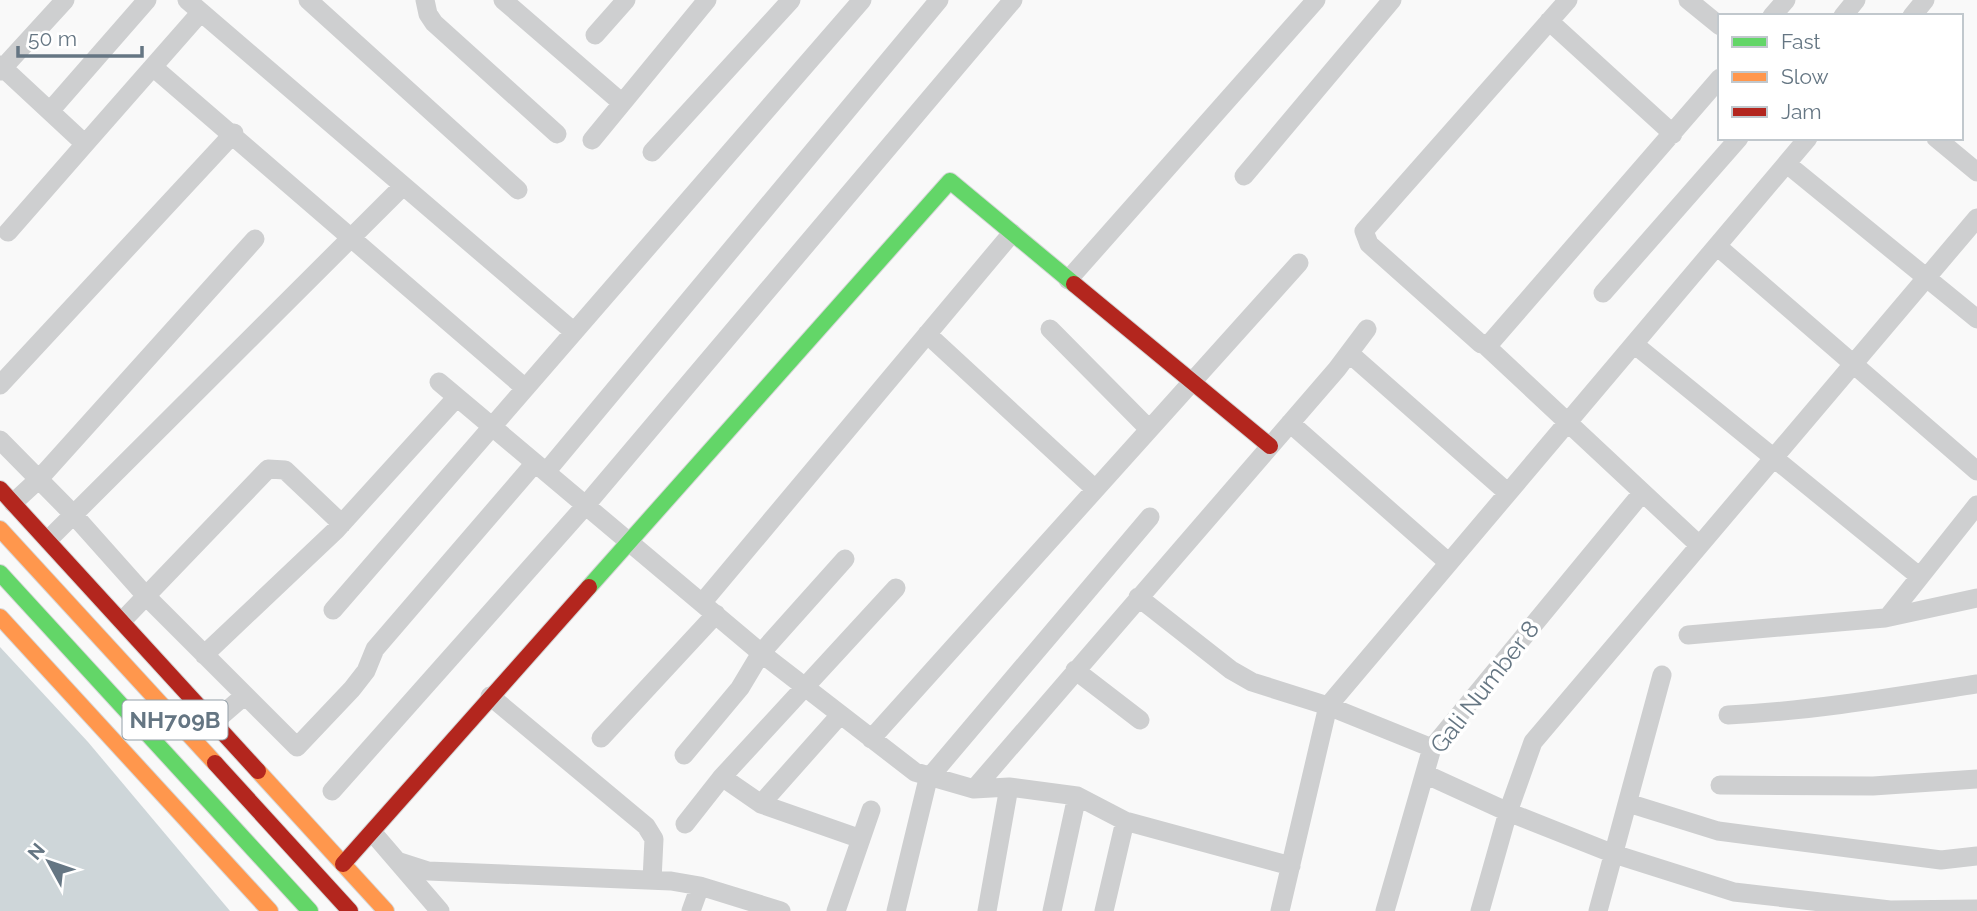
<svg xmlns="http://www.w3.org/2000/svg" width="1977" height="911" font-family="Raleway,sans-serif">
<rect width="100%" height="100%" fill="#f9f9f9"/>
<path fill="#ced6d9" d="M 0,647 L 88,742 L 230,911 L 0,911 Z"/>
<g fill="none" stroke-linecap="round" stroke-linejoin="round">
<defs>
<path id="fast" d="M 0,573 L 310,911
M 589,587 L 950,181 L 1074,284"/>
<path id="slow" d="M 0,529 L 215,763
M 0,617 L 270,911
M 258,771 L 386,911"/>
<path id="jam" d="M 1074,284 L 1270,446
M 0,489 L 258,771
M 215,763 L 350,911
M 343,864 L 589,587"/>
</defs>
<use href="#fast" stroke="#d5d6d7" stroke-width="18"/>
<use href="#slow" stroke="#d5d6d7" stroke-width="18"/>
<use href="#jam" stroke="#d5d6d7" stroke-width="18"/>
<path stroke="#cecfd0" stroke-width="19" d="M 187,0 L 574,332
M 308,0 L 518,190
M 425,0 L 428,14 L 434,23 L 557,134
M 503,0 L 622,103
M 1568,0 L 1364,231 L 1369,244 L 1481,344 L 1491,342 L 1720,78
M 1688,0 L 1720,26
M 1772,16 L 1786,0
M 1843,16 L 1856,0
M 1912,16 L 1925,0
M 1549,21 L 1673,134
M 595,35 L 626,0
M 0,65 L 85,144 L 201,12
M 153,67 L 525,388
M 0,71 L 65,0
M 50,111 L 147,0
M 1936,138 L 1977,172
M 592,140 L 707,0
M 652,152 L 791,0
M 1787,164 L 1977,319
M 1244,176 L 1392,0
M 8,232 L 85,144
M 1717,246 L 1977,471
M 1068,280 L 1316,0
M 1603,293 L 1739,138
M 1050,329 L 1149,429
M 927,334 L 1095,489
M 1634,344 L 1920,577
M 1485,345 L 1699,545
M 1349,353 L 1508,493
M 439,382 L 761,653 L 915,772 L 974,789 L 1009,787 L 1077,796 L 1125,821 L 1291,866
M 0,385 L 234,133
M 1290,423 L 1449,563
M 0,440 L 72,513 L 146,596 L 297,747 L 352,689 L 366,671 L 375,649 L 535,463
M 546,472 L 939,0
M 13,503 L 39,479 L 255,239
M 48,540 L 403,186
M 1138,597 L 1231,670 L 1252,682 L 1328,706 L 1432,748
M 702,603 L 1012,233
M 333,610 L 862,0
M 1888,617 L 1977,505
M 123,620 L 268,469 L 285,470 L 342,524
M 1688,635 L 1885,618 L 1977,598
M 204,655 L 336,530 L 457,397
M 1075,670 L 1140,720
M 490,696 L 646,826 L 654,839 L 652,880
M 1728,715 C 1812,711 1894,697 1977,684
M 215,721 L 244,696
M 601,738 L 716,614
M 871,739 L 1299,263
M 684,755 L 740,688 L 761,653 L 845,559
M 1425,774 L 1508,812 L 1614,854 L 1734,892 L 1890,910 L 1977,909
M 722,777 L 761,804 L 861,839
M 1720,785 L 1873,786 L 1977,779
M 974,789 L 1337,369 L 1367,329
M 332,791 L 586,505 L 1013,0
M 1628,803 L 1718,831 L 1941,860 L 1977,856
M 761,804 L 840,715
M 685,824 L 722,777 L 896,588
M 373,833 L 440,911
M 400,862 L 428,871 L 671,881 L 700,886 L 781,911
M 691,911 L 700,886
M 836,911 L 871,810
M 896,911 L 928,779 L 1150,517
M 987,911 L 1009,787
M 1052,911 L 1077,796
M 1104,911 L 1125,821
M 1280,911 L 1328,706 L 1808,138
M 1385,911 L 1432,748 L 1642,493
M 1480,911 L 1508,812 L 1533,742 L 1977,218
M 1598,911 L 1662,675"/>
<use href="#fast" stroke="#63d668" stroke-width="16"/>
<use href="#slow" stroke="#ff974d" stroke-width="16"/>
<use href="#jam" stroke="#b3261e" stroke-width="16"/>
</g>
<g text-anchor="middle" stroke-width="7" stroke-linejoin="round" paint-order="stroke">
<rect fill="#fff" stroke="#939fa8" stroke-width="2" x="122.5" y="700.5" width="105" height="39" rx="5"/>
<g font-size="23" font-weight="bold" fill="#657683">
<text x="175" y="728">NH709B</text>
</g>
<g font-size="24" fill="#657683" stroke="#fff">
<text transform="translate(1485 687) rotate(-52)" y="8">Gali Number 8</text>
</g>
</g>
<rect x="1718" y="14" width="245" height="126" fill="#ffffff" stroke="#c1c8cd" stroke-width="2"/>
<rect x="1732" y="37" width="35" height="10" fill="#63d668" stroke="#c1c8cd" stroke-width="2"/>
<text x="1781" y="49" font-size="21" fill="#657683">Fast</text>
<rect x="1732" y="72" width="35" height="10" fill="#ff974d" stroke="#c1c8cd" stroke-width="2"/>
<text x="1781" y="84" font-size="21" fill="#657683">Slow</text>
<rect x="1732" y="107" width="35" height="10" fill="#b3261e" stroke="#c1c8cd" stroke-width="2"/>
<text x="1781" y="119" font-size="21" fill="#657683">Jam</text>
<g transform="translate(49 862) rotate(310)" stroke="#ffffff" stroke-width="5" paint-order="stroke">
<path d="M0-5L12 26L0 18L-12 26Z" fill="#657683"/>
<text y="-10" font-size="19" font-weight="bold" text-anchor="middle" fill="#657683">N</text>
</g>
<path d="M18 46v10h124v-10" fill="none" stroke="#657683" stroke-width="3.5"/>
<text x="28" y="46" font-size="21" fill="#657683" stroke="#ffffff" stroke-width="5" paint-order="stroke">50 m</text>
</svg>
